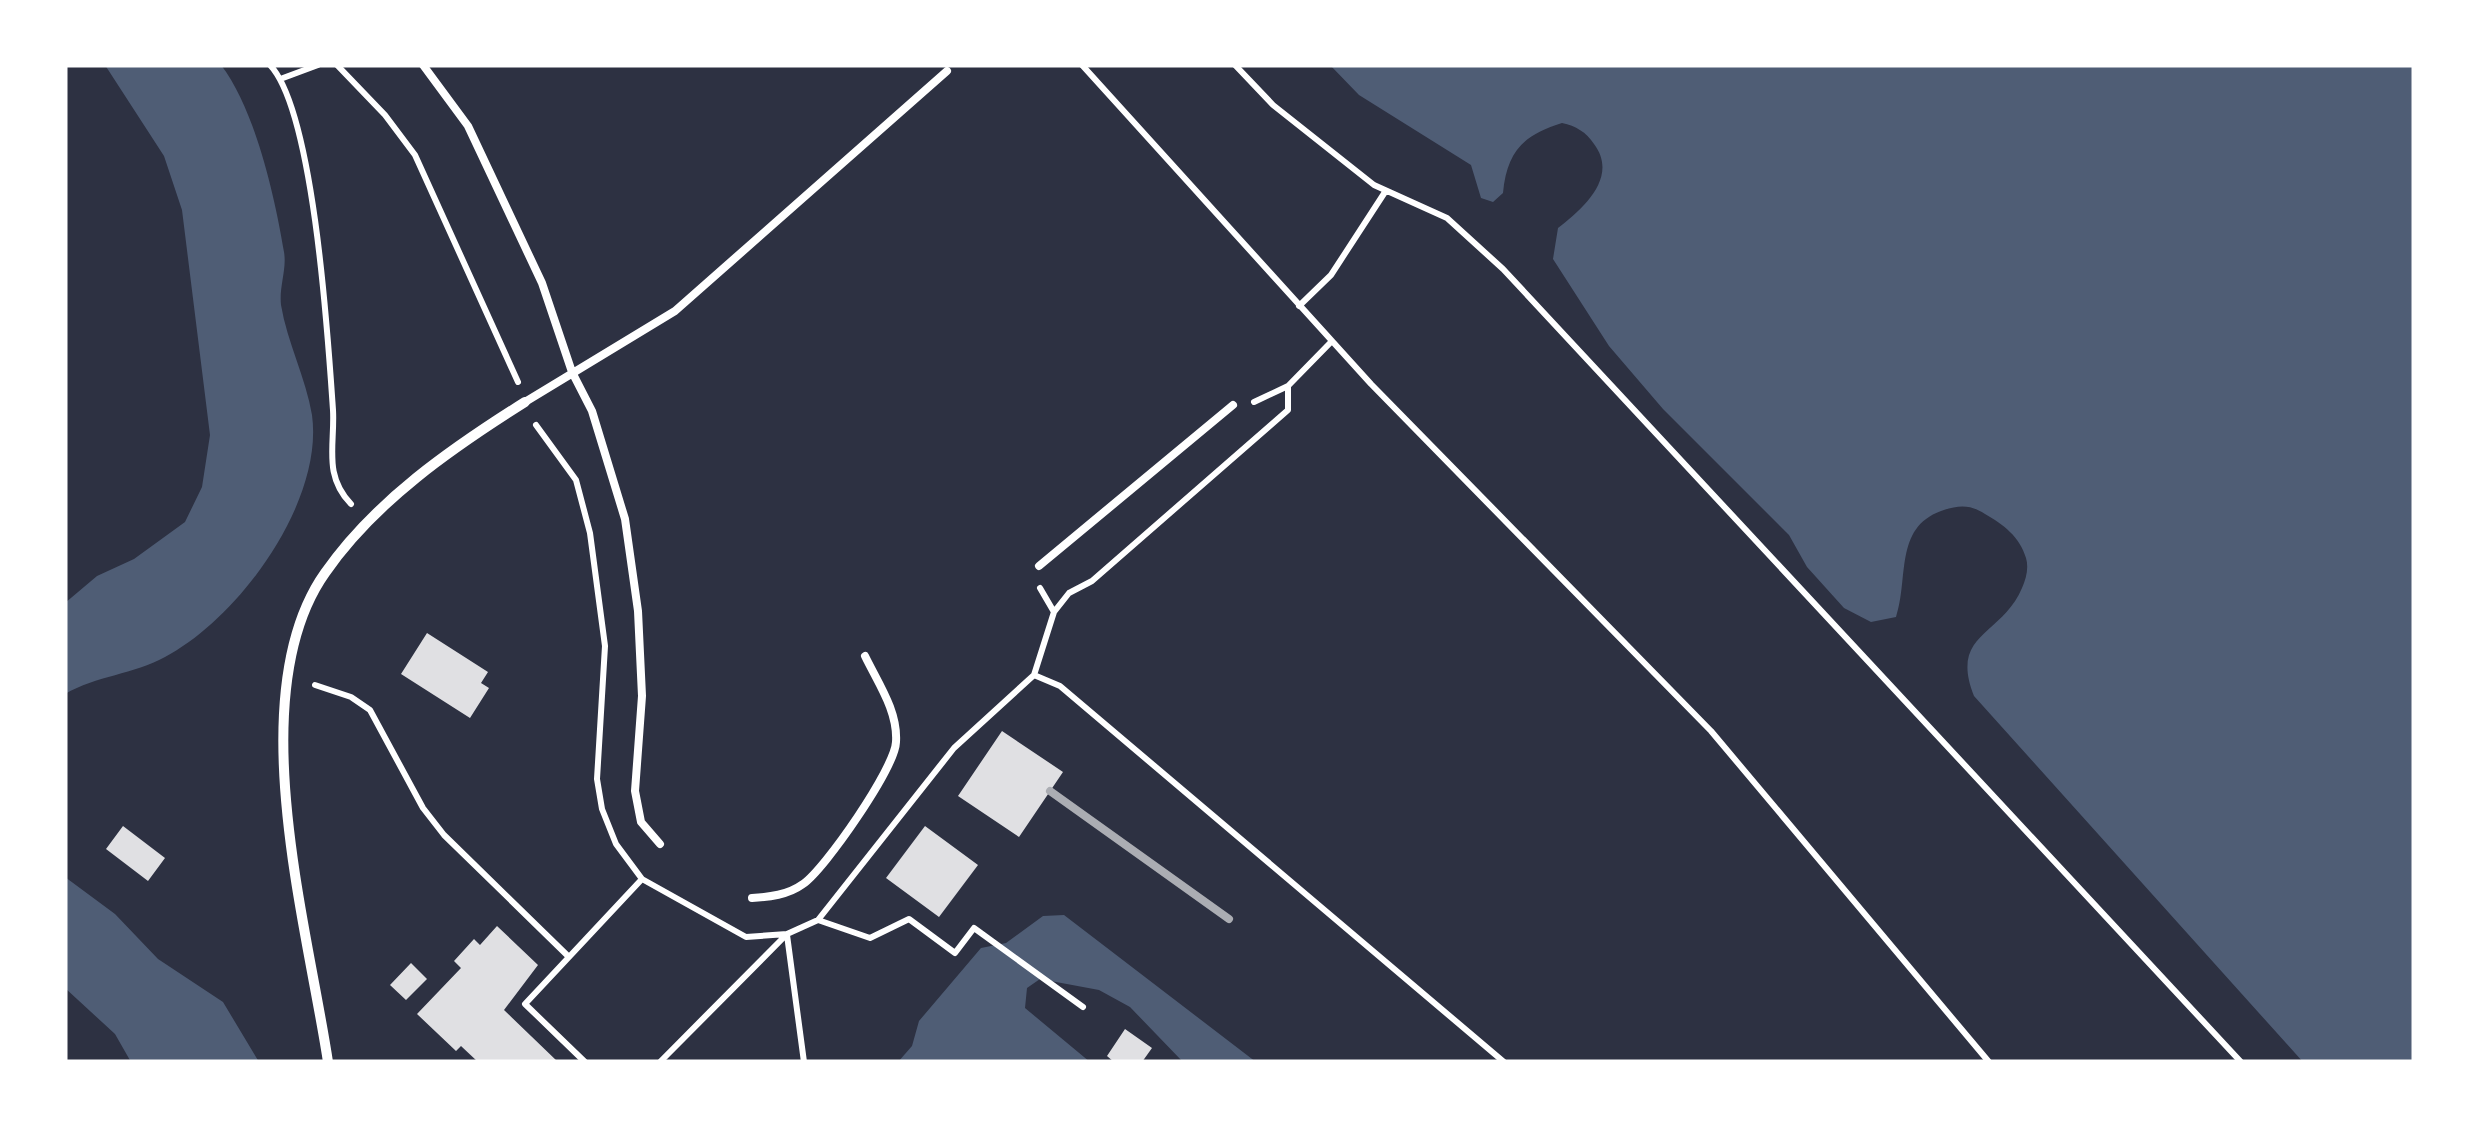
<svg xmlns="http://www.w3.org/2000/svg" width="2479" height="1127" font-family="'Times New Roman',serif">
<rect width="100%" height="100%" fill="#2d3142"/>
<path fill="#4f5d75" d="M 105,65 L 221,65 C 255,109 275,197 284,252 C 287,269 279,287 281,305 C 287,342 306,378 312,415 C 324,502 239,618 165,657 C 134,674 96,676 65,694 L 65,603 L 97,576 L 134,559 L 185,522 L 202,487 L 210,435 L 182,210 L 164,156 Z
M 1330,65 L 2414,65 L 2414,1062 L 2303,1062 L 1974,696 C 1949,633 2002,636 2022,588 C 2026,579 2029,568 2026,558 C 2020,537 2003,524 1985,514 C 1970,504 1958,505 1941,511 C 1894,528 1909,579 1896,617 L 1871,622 L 1844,608 L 1807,567 L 1789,535 L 1663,409 L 1609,346 L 1553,259 L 1558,228 C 1583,209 1619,177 1594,144 C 1586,132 1576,126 1562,123 C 1523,135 1507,152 1503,193 L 1493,202 L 1481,198 L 1471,165 L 1359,95 Z
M 65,877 L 115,914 L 158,959 L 223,1002 L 259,1062 L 131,1062 L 115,1034 L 65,988 Z
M 1064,915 L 1256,1062 L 1183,1062 L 1130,1007 L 1099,990 L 1040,979 L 1027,988 L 1025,1008 L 1090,1062 L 898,1062 L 912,1046 L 919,1021 L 981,948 L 1006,943 L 1043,916 Z"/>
<path fill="#e0e0e3" d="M 427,633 L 488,672 L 481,683 L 489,688 L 470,718 L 401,674 Z
M 1002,731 L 1063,772 L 1019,837 L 958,796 Z
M 123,826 L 165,858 L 148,881 L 106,849 Z
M 925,826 L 978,865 L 939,917 L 886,878 Z
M 497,926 L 538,965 L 504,1010 L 558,1062 L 478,1062 L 461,1046 L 456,1051 L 417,1014 L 461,968 L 454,961 L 474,939 L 480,945 Z
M 411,963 L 427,979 L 406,1000 L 390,985 Z
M 1125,1029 L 1152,1048 L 1142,1062 L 1114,1062 L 1107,1056 Z"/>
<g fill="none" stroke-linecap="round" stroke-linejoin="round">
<path stroke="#fff" stroke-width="6" d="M 270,65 C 314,112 328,338 333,410 C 335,445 323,475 351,504
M 337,65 L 385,115 L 415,155 L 518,382
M 1082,65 L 1371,384 L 1711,731 L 1989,1062
M 1235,65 L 1273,105 L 1374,185 L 1447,218 L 1503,269 L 2241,1062
M 283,78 L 318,65
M 1299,306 L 1331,275 L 1385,192
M 1254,402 L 1288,386
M 536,425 L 576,480 L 590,533 L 605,646 L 597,779 L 602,809 L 616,844 L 642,879 L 746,937 L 787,934 L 818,920 L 954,748 L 1034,675 L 1054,612 L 1069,593 L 1092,581 L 1288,410 L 1288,386 L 1332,341
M 1040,588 L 1054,612
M 1034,675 L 1060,686 L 1504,1062
M 315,685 L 351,697 L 370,710 L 423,808 L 444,835 L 569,957 L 525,1004 L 585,1062
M 818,920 L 870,938 L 909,919 L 955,953 L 974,928 L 1083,1007
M 787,935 L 804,1062
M 569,957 L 642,879
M 660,1062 L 786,935"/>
<path stroke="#fff" stroke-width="8" d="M 423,65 L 468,126 L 542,283 L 572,372 L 592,411 L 625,519 L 638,611 L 642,696 L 635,791 L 641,822 L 660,844
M 525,402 L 675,311 L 947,71
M 1039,566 L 1233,405
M 752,898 C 769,897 788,895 803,884 C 825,869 895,768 896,742 C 898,711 878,683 865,656"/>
<path stroke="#fff" stroke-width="10" d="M 328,1062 C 308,928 240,693 325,573 C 375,501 452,448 525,402"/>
<path stroke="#abadb3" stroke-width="8" d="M 1050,791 L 1229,919"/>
</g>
<rect width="2479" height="1127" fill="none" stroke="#ffffff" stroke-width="135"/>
</svg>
